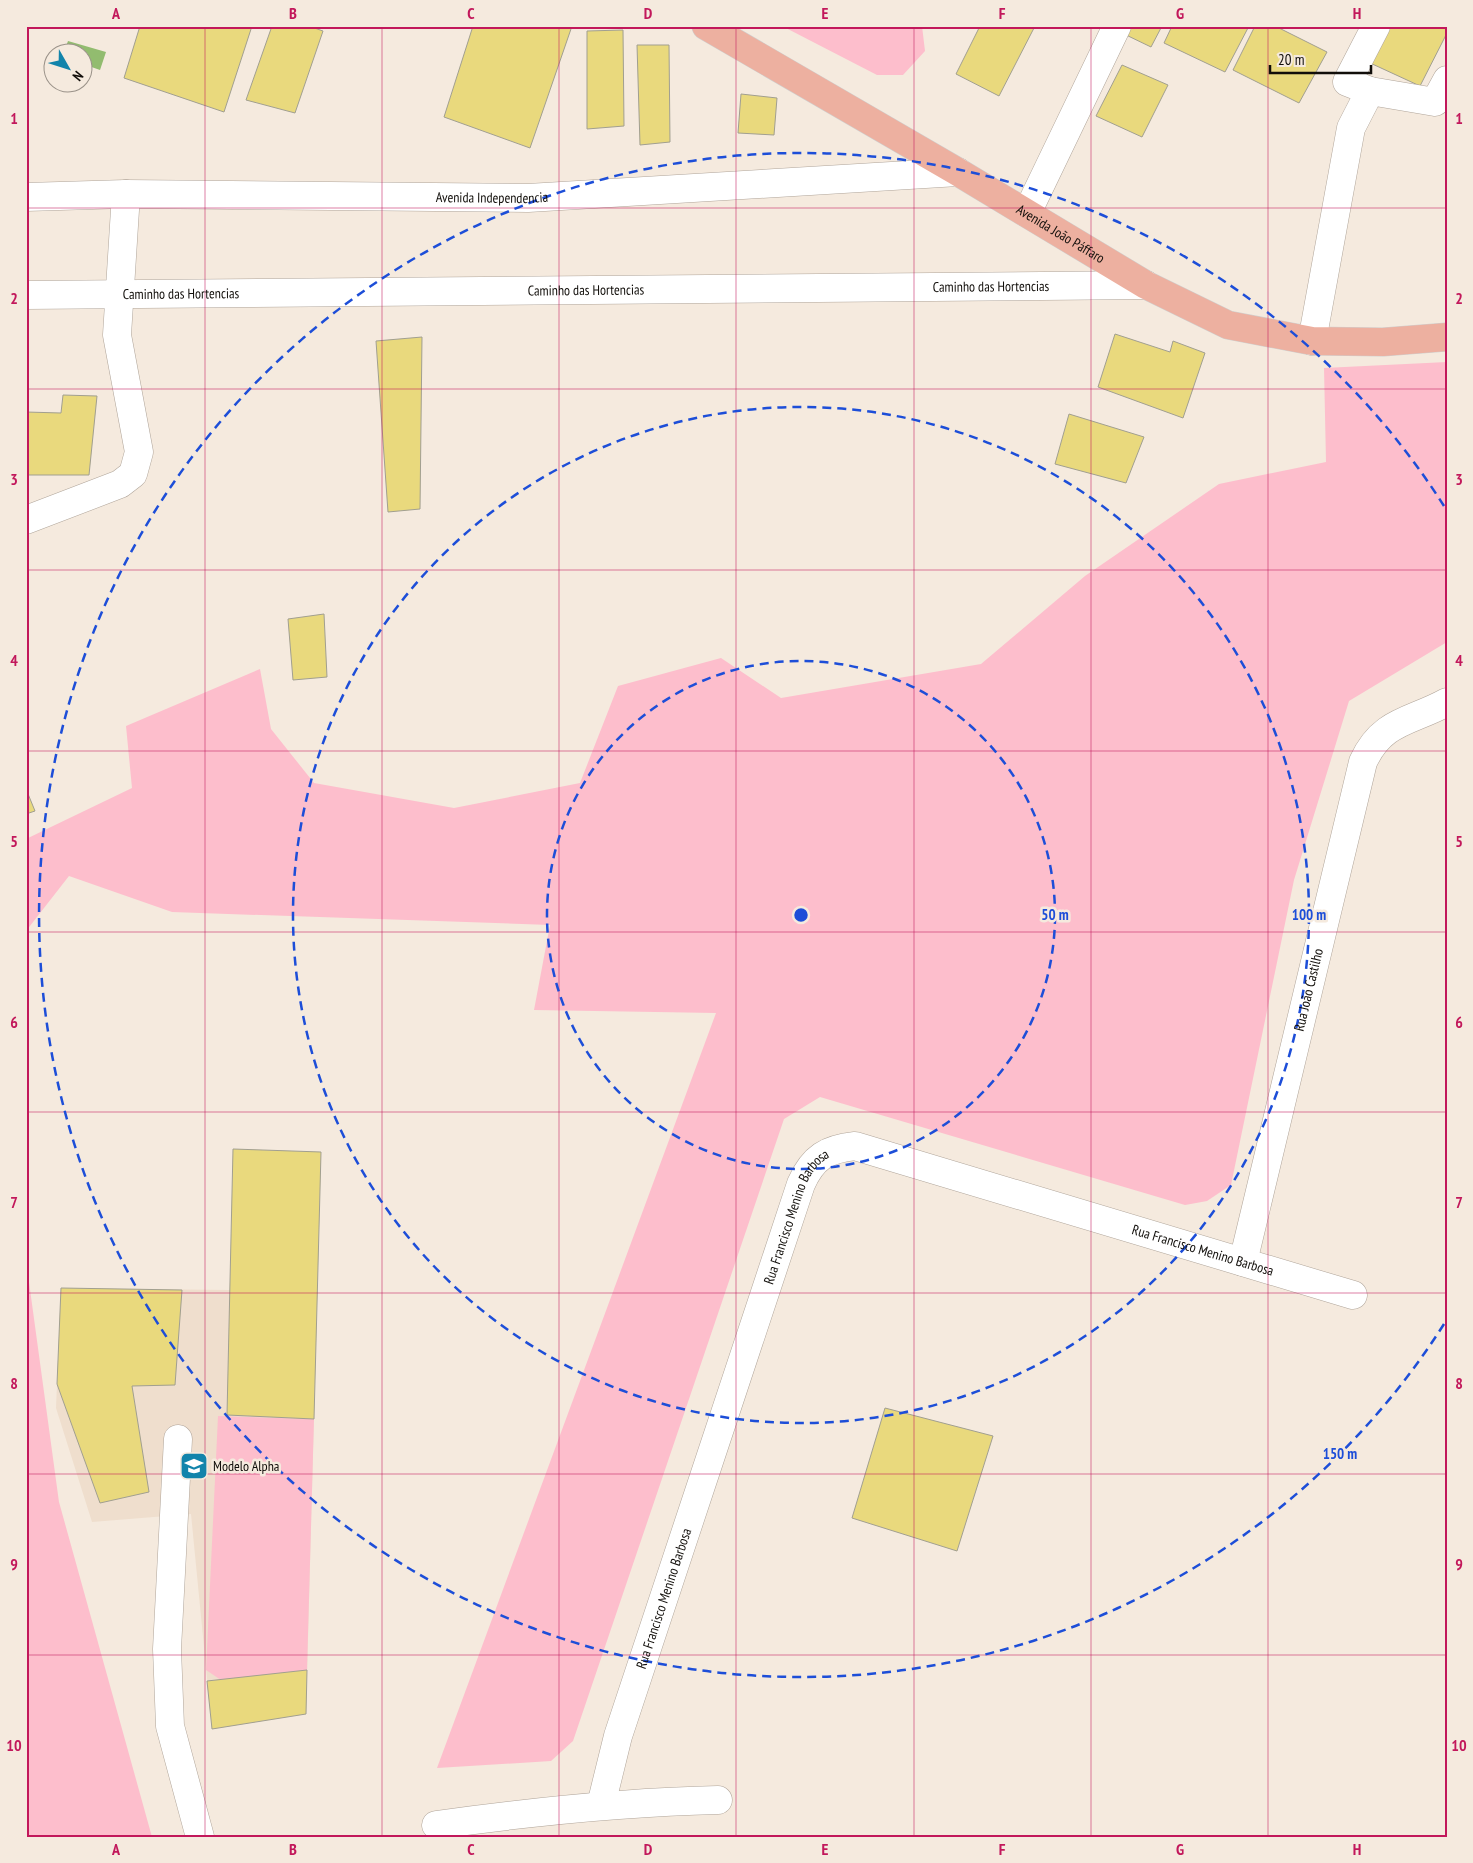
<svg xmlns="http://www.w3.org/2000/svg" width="1473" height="1863" font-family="'PT Sans Narrow',sans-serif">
<rect width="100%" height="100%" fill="#f5eade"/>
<path fill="#efdecd" d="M 233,1149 L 321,1152 L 306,1714 L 212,1729 L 191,1514 L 92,1522 L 56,1408 L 61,1288 L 230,1290 Z"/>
<path fill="#fdbecc" d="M 782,26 L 922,26 L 925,51 L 903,75 L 877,75 Z
M 1447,362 L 1447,642 L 1349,701 L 1294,880 L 1231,1185 L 1207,1201 L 1185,1205 L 820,1097 L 784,1119 L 573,1741 L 551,1761 L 437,1768 L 716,1013 L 534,1010 L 550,925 L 172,912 L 69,876 L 26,931 L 26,839 L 132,788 L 126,726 L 260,669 L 271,729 L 314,783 L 454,808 L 580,783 L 618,686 L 721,658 L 781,698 L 981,664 L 1085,576 L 1219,484 L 1326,462 L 1324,368 Z
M 26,1260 L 59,1502 L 152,1837 L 26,1837 Z
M 218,1416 L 314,1419 L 307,1670 L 221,1680 L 206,1670 Z"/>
<path fill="#92bc6f" d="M 68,41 L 106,52 L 100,70 L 83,64 L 82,52 L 64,52 Z"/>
<path fill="#e9d97d" stroke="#a19f90" d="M 140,26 L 252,26 L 224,112 L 124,78 Z
M 272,26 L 309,26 L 323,31 L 295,113 L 246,100 Z
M 473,26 L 572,26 L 530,148 L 444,117 Z
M 980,26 L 1030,26 L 1034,28 L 999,96 L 956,74 Z
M 1125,26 L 1162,26 L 1151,47 L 1122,33 Z
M 1172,26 L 1249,26 L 1225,72 L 1164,43 Z
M 1255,26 L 1275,26 L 1327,52 L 1299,103 L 1233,70 Z
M 1387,26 L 1447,26 L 1447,33 L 1420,86 L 1368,62 Z
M 623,30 L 624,126 L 587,129 L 587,31 Z
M 637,45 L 669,45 L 670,142 L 640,145 Z
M 1122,65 L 1168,85 L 1142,137 L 1096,116 Z
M 741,94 L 777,98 L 774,135 L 738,133 Z
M 1115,334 L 1170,352 L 1173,341 L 1205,353 L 1183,418 L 1098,387 Z
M 422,337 L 420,509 L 388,512 L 376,341 Z
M 63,395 L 97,396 L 89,475 L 26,475 L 26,412 L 61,413 Z
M 1069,414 L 1144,437 L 1126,483 L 1055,464 Z
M 324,614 L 327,677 L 293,680 L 288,619 Z
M 26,789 L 35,811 L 26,814 Z
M 233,1149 L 321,1152 L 314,1419 L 227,1415 Z
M 61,1288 L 182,1290 L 175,1385 L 132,1386 L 149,1492 L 100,1503 L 57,1384 Z
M 885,1408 L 993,1436 L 957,1551 L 852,1518 Z
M 307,1670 L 306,1714 L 212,1729 L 207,1681 Z"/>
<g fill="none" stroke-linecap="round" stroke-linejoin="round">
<defs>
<g id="minor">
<path d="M 1370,91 L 1347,82 L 1376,26"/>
<path id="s1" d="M 26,197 L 126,194 L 528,198 L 958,172"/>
<path d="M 1027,213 L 1117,26"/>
<path id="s2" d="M 26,295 L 1146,285"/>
<path d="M 1312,341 L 1351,128 L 1370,91 L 1435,102 L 1447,80"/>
<path d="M 26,520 L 120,484 L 133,474 L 139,452 L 117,335 L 126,194"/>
<path id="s3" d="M 1243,1262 L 1363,762 C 1382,720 1411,722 1447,702"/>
<path d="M 178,1439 L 167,1649 L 170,1726 L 200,1837"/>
<path id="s4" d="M 601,1805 L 618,1736 L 801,1184 C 813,1157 827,1149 855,1146 L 1353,1295"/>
<path d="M 436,1825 C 530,1812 623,1802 718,1800"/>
</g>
<g id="major">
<path id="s5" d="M 706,26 L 958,172 L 1146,285 L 1228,325 L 1312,341 L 1383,342 L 1447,337"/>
</g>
</defs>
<use href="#minor" stroke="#b0a59a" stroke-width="29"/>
<use href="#major" stroke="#cfcfce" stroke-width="29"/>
<use href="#minor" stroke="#fff" stroke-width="28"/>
<use href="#major" stroke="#edb0a0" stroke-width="28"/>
</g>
<path fill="none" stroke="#c2185b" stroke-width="1" stroke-opacity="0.55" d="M 205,26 L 205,1837M 382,26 L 382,1837M 559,26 L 559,1837M 736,26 L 736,1837M 914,26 L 914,1837M 1091,26 L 1091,1837M 1268,26 L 1268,1837M 26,208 L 1447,208M 26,389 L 1447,389M 26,570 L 1447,570M 26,751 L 1447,751M 26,932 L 1447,932M 26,1112 L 1447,1112M 26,1293 L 1447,1293M 26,1474 L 1447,1474M 26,1655 L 1447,1655"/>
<g fill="none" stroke="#1d4ed8" stroke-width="2.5" stroke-dasharray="9 6">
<circle cx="801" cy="915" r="254"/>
<circle cx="801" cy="915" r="508"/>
<path d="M1444 1324A762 762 0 1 1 1444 506"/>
</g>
<defs>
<symbol id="school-square" viewBox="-11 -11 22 22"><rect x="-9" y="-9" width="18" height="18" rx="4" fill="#1284ab" stroke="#f5eade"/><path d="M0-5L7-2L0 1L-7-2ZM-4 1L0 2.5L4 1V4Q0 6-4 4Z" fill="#fff"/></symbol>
</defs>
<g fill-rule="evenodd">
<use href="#school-square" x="178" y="1450" width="32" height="32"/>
</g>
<g text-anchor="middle" stroke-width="5" stroke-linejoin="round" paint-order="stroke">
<g font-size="14" fill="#110e0a" stroke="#f5eade">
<text dy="5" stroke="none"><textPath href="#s1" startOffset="466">Avenida Independencia</textPath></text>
<text dy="5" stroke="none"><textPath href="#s5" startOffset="411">Avenida João Páffaro</textPath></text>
<text dy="5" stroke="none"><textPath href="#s2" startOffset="965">Caminho das Hortencias</textPath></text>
<text dy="5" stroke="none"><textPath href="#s2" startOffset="560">Caminho das Hortencias</textPath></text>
<text dy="5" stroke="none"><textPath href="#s2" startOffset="155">Caminho das Hortencias</textPath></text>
<text dy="5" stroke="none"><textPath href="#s3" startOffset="280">Rua João Castilho</textPath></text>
<text dy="5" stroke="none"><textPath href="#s4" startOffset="621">Rua Francisco Menino Barbosa</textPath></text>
<text dy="5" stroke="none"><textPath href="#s4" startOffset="1086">Rua Francisco Menino Barbosa</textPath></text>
<text dy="5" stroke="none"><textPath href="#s4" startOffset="216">Rua Francisco Menino Barbosa</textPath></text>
</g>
<g font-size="14" fill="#110e0a" stroke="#f5eade" text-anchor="start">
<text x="213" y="1471">Modelo Alpha</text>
</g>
</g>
<circle cx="801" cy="915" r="8" fill="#1d4ed8" stroke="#f5eade" stroke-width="2.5"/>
<g font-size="15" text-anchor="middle" font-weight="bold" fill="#1d4ed8" stroke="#f5eade" stroke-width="5" stroke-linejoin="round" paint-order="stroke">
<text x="1055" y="920">50 m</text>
<text x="1309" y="920">100 m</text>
<text x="1340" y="1459">150 m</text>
</g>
<rect width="1473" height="1863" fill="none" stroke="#f5eade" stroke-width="55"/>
<g transform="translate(68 68) rotate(129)"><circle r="24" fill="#f5eade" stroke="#9a9289"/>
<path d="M0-4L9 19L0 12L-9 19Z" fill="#1284ab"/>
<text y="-8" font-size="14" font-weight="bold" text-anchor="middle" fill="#110e0a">N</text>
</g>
<path d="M1270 65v8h101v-8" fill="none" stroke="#110e0a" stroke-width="2.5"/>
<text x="1278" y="65" font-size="15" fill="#110e0a" stroke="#f5eade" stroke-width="4" paint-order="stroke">20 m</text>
<rect x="28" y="28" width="1418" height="1808" fill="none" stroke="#c2185b" stroke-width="2"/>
<g font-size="16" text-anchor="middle" font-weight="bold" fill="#c2185b">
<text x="116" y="19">A</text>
<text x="293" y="19">B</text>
<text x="471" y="19">C</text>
<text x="648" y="19">D</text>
<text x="825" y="19">E</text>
<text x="1002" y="19">F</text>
<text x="1180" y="19">G</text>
<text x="1357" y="19">H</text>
<text x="14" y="124">1</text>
<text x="1459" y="124">1</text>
<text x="14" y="304">2</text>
<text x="1459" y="304">2</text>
<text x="14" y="485">3</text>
<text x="1459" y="485">3</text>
<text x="14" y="666">4</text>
<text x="1459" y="666">4</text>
<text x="14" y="847">5</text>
<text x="1459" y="847">5</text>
<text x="14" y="1028">6</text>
<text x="1459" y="1028">6</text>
<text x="14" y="1208">7</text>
<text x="1459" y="1208">7</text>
<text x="14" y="1389">8</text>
<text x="1459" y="1389">8</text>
<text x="14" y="1570">9</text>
<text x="1459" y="1570">9</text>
<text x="14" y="1751">10</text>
<text x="1459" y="1751">10</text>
<text x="116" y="1855">A</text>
<text x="293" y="1855">B</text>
<text x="471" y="1855">C</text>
<text x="648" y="1855">D</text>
<text x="825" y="1855">E</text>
<text x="1002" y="1855">F</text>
<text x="1180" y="1855">G</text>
<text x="1357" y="1855">H</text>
</g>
</svg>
